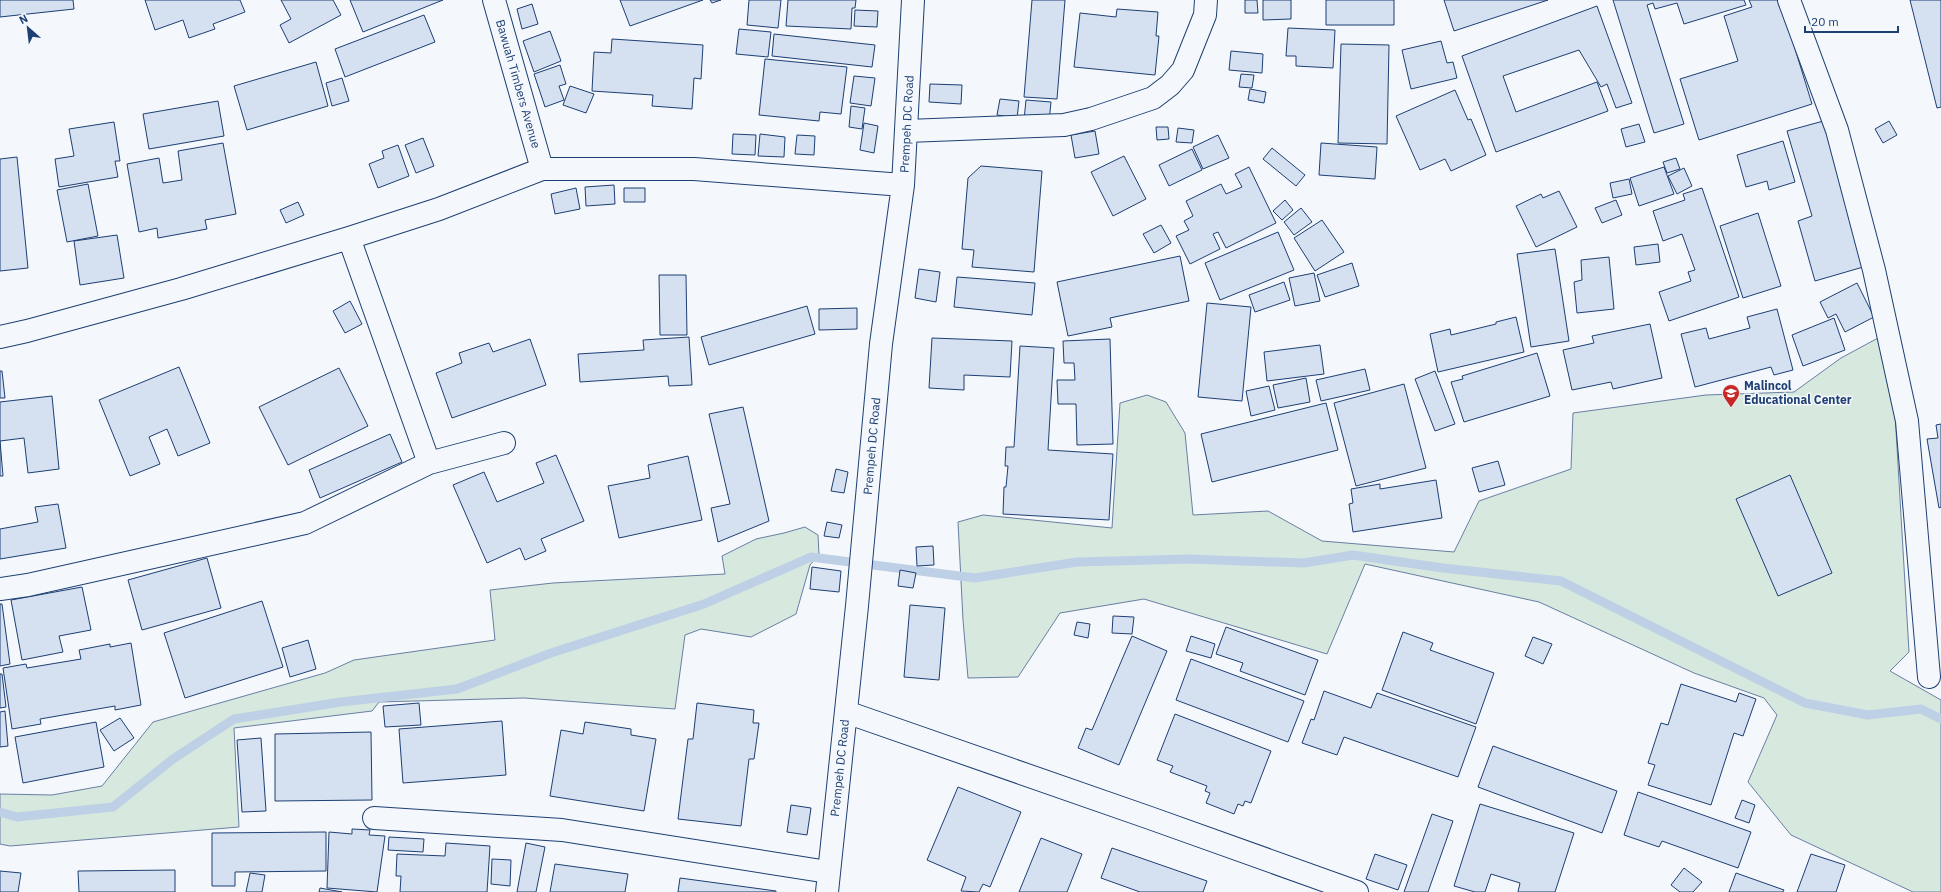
<svg xmlns="http://www.w3.org/2000/svg" width="1941" height="892" font-family="'IBM Plex Sans',sans-serif">
<rect width="100%" height="100%" fill="#f4f7fb"/>
<path fill="#d7e8df" stroke="#687fa3" d="M 1878,338 L 1895,413 L 1909,652 L 1890,671 L 1941,700 L 1941,892 L 1913,892 L 1791,835 L 1748,782 L 1777,715 L 1764,698 L 1694,673 L 1539,602 L 1365,564 L 1327,654 L 1144,599 L 1060,613 L 1018,677 L 968,678 L 963,620 L 958,522 L 983,515 L 1112,528 L 1120,403 L 1147,395 L 1166,402 L 1185,433 L 1193,515 L 1268,511 L 1322,541 L 1454,552 L 1479,501 L 1571,469 L 1573,413 L 1706,395 L 1794,392 L 1841,358 Z
M 805,527 L 818,535 L 819,555 L 810,565 L 796,614 L 751,637 L 701,629 L 685,635 L 675,709 L 524,698 L 379,702 L 372,711 L 234,728 L 239,827 L 10,846 L 0,844 L 0,794 L 52,795 L 102,786 L 153,722 L 325,673 L 354,660 L 495,640 L 490,590 L 553,583 L 725,574 L 722,556 L 756,539 L 784,533 Z"/>
<g fill="none" stroke-linecap="round" stroke-linejoin="round">
<path stroke="#bed0e5" stroke-width="9" d="M 0,812 L 17,817 L 113,807 L 173,759 L 234,719 L 341,702 L 457,689 L 551,653 L 704,604 L 811,557 L 975,578 L 1077,562 L 1188,559 L 1304,563 L 1353,555 L 1443,568 L 1561,581 L 1805,703 L 1868,715 L 1921,709 L 1941,719"/>
</g>
<path fill="#d5e0f0" stroke="#1d3f73" d="M 0,0 L 73,0 L 74,9 L 0,17 Z
M 145,0 L 240,0 L 245,12 L 213,24 L 215,29 L 189,38 L 183,20 L 155,30 Z
M 281,0 L 333,0 L 341,15 L 289,43 L 280,25 L 291,19 Z
M 350,0 L 443,0 L 363,32 Z
M 620,0 L 703,0 L 630,26 Z
M 710,0 L 721,0 L 712,3 Z
M 749,0 L 781,0 L 778,28 L 747,25 Z
M 788,0 L 856,0 L 855,8 L 852,8 L 851,29 L 786,26 Z
M 1032,0 L 1065,0 L 1057,99 L 1024,97 Z
M 1245,0 L 1257,0 L 1258,13 L 1245,13 Z
M 1263,0 L 1291,0 L 1291,19 L 1263,20 Z
M 1326,0 L 1394,0 L 1394,25 L 1326,25 Z
M 1444,0 L 1548,0 L 1454,31 Z
M 1613,0 L 1744,0 L 1746,5 L 1684,24 L 1677,3 L 1655,9 L 1653,3 L 1647,5 L 1684,124 L 1654,133 Z
M 1749,0 L 1780,0 L 1812,104 L 1699,140 L 1680,79 L 1738,61 L 1724,16 L 1752,7 Z
M 1910,0 L 1941,0 L 1941,107 L 1937,108 Z
M 532,4 L 538,24 L 522,29 L 517,9 Z
M 1597,6 L 1632,103 L 1616,108 L 1607,84 L 1601,87 L 1579,50 L 1503,76 L 1516,112 L 1597,82 L 1608,111 L 1496,152 L 1462,56 Z
M 1117,9 L 1158,12 L 1156,36 L 1159,36 L 1155,75 L 1074,67 L 1080,13 L 1116,17 Z
M 855,10 L 878,11 L 877,27 L 854,26 Z
M 424,15 L 435,42 L 345,77 L 335,49 Z
M 1288,28 L 1335,30 L 1333,68 L 1296,66 L 1296,56 L 1286,56 Z
M 739,29 L 771,32 L 768,57 L 736,54 Z
M 550,31 L 561,61 L 534,72 L 523,41 Z
M 774,34 L 875,45 L 872,67 L 772,56 Z
M 612,39 L 703,45 L 701,79 L 694,78 L 692,109 L 652,106 L 653,95 L 592,91 L 594,52 L 611,53 Z
M 1441,41 L 1447,63 L 1453,62 L 1457,78 L 1411,89 L 1402,50 Z
M 1341,44 L 1389,45 L 1387,144 L 1338,143 Z
M 1231,51 L 1263,54 L 1262,73 L 1229,70 Z
M 765,59 L 847,67 L 841,114 L 820,112 L 819,121 L 759,115 Z
M 316,62 L 328,106 L 247,130 L 234,86 Z
M 560,65 L 566,84 L 559,86 L 564,100 L 545,107 L 534,74 Z
M 1241,74 L 1254,75 L 1252,88 L 1239,87 Z
M 854,76 L 875,78 L 871,106 L 850,103 Z
M 342,78 L 349,101 L 332,106 L 326,83 Z
M 930,84 L 962,85 L 961,104 L 929,102 Z
M 570,86 L 594,94 L 586,113 L 563,105 Z
M 1250,89 L 1266,92 L 1264,103 L 1248,100 Z
M 1455,90 L 1468,120 L 1471,119 L 1486,155 L 1451,171 L 1445,159 L 1420,170 L 1396,116 Z
M 1000,99 L 1019,101 L 1017,118 L 997,115 Z
M 1026,100 L 1051,102 L 1049,122 L 1024,120 Z
M 218,101 L 224,136 L 149,149 L 143,114 Z
M 851,106 L 865,108 L 862,129 L 849,127 Z
M 1827,120 L 1870,265 L 1815,281 L 1798,221 L 1812,216 L 1787,131 Z
M 1889,121 L 1897,135 L 1883,143 L 1875,129 Z
M 114,122 L 120,161 L 115,161 L 118,177 L 59,187 L 55,159 L 74,156 L 69,129 Z
M 864,123 L 878,126 L 874,153 L 860,150 Z
M 1639,124 L 1645,142 L 1626,147 L 1621,129 Z
M 1156,127 L 1168,127 L 1169,139 L 1157,140 Z
M 1178,128 L 1194,130 L 1192,143 L 1176,142 Z
M 1095,131 L 1099,154 L 1075,158 L 1071,135 Z
M 733,134 L 756,135 L 755,155 L 732,154 Z
M 760,134 L 785,137 L 784,157 L 758,156 Z
M 797,135 L 815,136 L 814,155 L 795,154 Z
M 1218,135 L 1229,158 L 1203,169 L 1193,147 Z
M 423,138 L 434,166 L 416,173 L 405,145 Z
M 1783,141 L 1795,182 L 1769,190 L 1767,181 L 1746,187 L 1737,155 Z
M 223,143 L 236,214 L 205,220 L 207,229 L 158,238 L 157,228 L 139,232 L 127,164 L 159,158 L 163,183 L 182,180 L 178,151 Z
M 1321,143 L 1377,147 L 1375,179 L 1319,175 Z
M 398,145 L 409,176 L 378,188 L 369,164 L 384,158 L 382,151 Z
M 1272,148 L 1305,175 L 1296,186 L 1263,159 Z
M 1192,149 L 1202,170 L 1169,186 L 1159,165 Z
M 1124,156 L 1146,199 L 1113,216 L 1091,172 Z
M 17,157 L 28,268 L 0,271 L 0,159 Z
M 1676,158 L 1680,169 L 1667,173 L 1663,162 Z
M 981,166 L 1042,171 L 1034,272 L 972,267 L 974,250 L 962,249 L 968,178 Z
M 1249,167 L 1276,223 L 1226,248 L 1218,232 L 1213,234 L 1220,249 L 1190,264 L 1176,236 L 1189,230 L 1184,221 L 1193,216 L 1186,201 L 1221,184 L 1226,194 L 1242,187 L 1235,174 Z
M 1664,167 L 1674,194 L 1639,206 L 1630,178 Z
M 1684,168 L 1692,186 L 1677,194 L 1668,176 Z
M 1629,179 L 1632,194 L 1613,198 L 1610,183 Z
M 88,184 L 98,236 L 67,242 L 57,190 Z
M 614,185 L 615,204 L 586,206 L 585,187 Z
M 576,188 L 580,209 L 555,214 L 551,194 Z
M 624,188 L 645,188 L 645,202 L 624,202 Z
M 1702,188 L 1739,297 L 1669,321 L 1659,292 L 1691,281 L 1688,272 L 1695,270 L 1682,234 L 1663,241 L 1653,211 L 1685,200 L 1683,194 Z
M 1559,191 L 1577,227 L 1536,247 L 1516,206 L 1541,194 L 1543,198 Z
M 1285,200 L 1293,210 L 1282,220 L 1273,211 Z
M 1616,200 L 1622,215 L 1602,223 L 1595,208 Z
M 298,202 L 304,215 L 286,223 L 280,210 Z
M 1301,208 L 1312,222 L 1294,235 L 1284,222 Z
M 1758,213 L 1781,286 L 1743,298 L 1720,226 Z
M 1322,220 L 1344,252 L 1315,271 L 1294,238 Z
M 1161,225 L 1171,243 L 1154,253 L 1143,234 Z
M 1278,232 L 1294,270 L 1220,300 L 1205,263 Z
M 117,235 L 124,278 L 80,285 L 74,241 Z
M 1658,244 L 1660,262 L 1636,265 L 1634,247 Z
M 1555,249 L 1569,341 L 1531,347 L 1517,254 Z
M 1180,256 L 1189,301 L 1110,318 L 1112,327 L 1068,336 L 1057,282 Z
M 1609,257 L 1614,309 L 1577,313 L 1574,282 L 1582,280 L 1581,260 Z
M 1352,263 L 1359,286 L 1325,297 L 1317,275 Z
M 919,269 L 940,272 L 936,302 L 915,298 Z
M 1314,273 L 1320,301 L 1295,306 L 1289,278 Z
M 659,275 L 686,275 L 687,335 L 660,335 Z
M 957,277 L 1035,283 L 1032,315 L 954,307 Z
M 1284,282 L 1290,300 L 1255,312 L 1249,295 Z
M 1857,283 L 1874,317 L 1845,332 L 1836,314 L 1828,318 L 1820,302 Z
M 350,301 L 362,324 L 345,333 L 333,311 Z
M 1207,303 L 1251,307 L 1242,401 L 1198,397 Z
M 807,306 L 815,334 L 709,365 L 701,337 Z
M 857,308 L 857,329 L 819,330 L 819,309 Z
M 1777,309 L 1793,370 L 1774,375 L 1771,367 L 1695,387 L 1681,334 L 1706,328 L 1709,339 L 1750,328 L 1747,317 Z
M 1516,317 L 1524,352 L 1438,372 L 1430,334 L 1450,329 L 1451,335 L 1496,324 L 1496,322 Z
M 1834,318 L 1845,350 L 1803,366 L 1792,335 Z
M 1650,324 L 1662,378 L 1613,389 L 1611,382 L 1572,390 L 1563,350 L 1594,343 L 1592,336 Z
M 689,337 L 692,385 L 669,386 L 668,376 L 580,382 L 578,354 L 644,350 L 643,340 Z
M 932,338 L 1012,341 L 1010,377 L 964,375 L 964,390 L 929,388 Z
M 530,339 L 546,385 L 452,418 L 436,373 L 462,363 L 459,353 L 489,343 L 493,352 Z
M 1110,339 L 1113,444 L 1077,445 L 1076,404 L 1058,404 L 1057,380 L 1075,380 L 1074,363 L 1064,363 L 1063,341 Z
M 1320,345 L 1324,374 L 1267,381 L 1264,352 Z
M 1020,346 L 1054,348 L 1048,450 L 1113,454 L 1109,520 L 1003,514 L 1004,487 L 1006,487 L 1008,466 L 1005,466 L 1006,447 L 1014,447 Z
M 1537,353 L 1550,396 L 1464,422 L 1451,382 L 1463,379 L 1462,376 Z
M 179,367 L 210,443 L 178,456 L 167,429 L 149,437 L 160,464 L 130,476 L 99,400 Z
M 339,368 L 368,426 L 288,465 L 259,407 Z
M 1365,369 L 1370,390 L 1321,401 L 1316,380 Z
M 0,371 L 2,371 L 5,398 L 0,398 Z
M 1435,371 L 1455,424 L 1435,431 L 1415,379 Z
M 1306,378 L 1310,402 L 1278,408 L 1273,385 Z
M 1404,384 L 1426,468 L 1356,486 L 1334,403 Z
M 1269,386 L 1275,410 L 1251,416 L 1246,391 Z
M 52,396 L 59,469 L 28,473 L 24,438 L 0,441 L 3,476 L 0,476 L 0,402 Z
M 1326,403 L 1338,450 L 1212,482 L 1201,434 Z
M 743,407 L 769,521 L 718,542 L 711,508 L 730,504 L 709,414 Z
M 1941,424 L 1941,507 L 1939,508 L 1927,439 L 1938,438 L 1936,425 Z
M 390,434 L 402,462 L 320,498 L 309,470 Z
M 556,455 L 584,521 L 541,539 L 546,551 L 525,560 L 520,548 L 487,563 L 453,485 L 484,472 L 497,502 L 544,483 L 536,463 Z
M 688,456 L 702,520 L 619,538 L 608,486 L 650,478 L 648,465 Z
M 1498,461 L 1505,485 L 1479,492 L 1472,468 Z
M 836,469 L 848,472 L 844,493 L 831,491 Z
M 1790,475 L 1832,573 L 1778,596 L 1736,499 Z
M 1436,480 L 1442,518 L 1353,532 L 1349,504 L 1353,503 L 1351,489 L 1380,484 L 1380,489 Z
M 58,504 L 66,548 L 0,559 L 0,529 L 38,522 L 35,507 Z
M 827,522 L 842,525 L 839,538 L 824,536 Z
M 933,546 L 934,565 L 917,566 L 916,547 Z
M 207,558 L 221,608 L 142,630 L 128,580 Z
M 812,567 L 841,571 L 839,592 L 810,589 Z
M 900,570 L 916,573 L 913,588 L 898,586 Z
M 82,587 L 91,630 L 59,636 L 63,652 L 22,660 L 11,600 Z
M 262,601 L 283,667 L 185,698 L 164,633 Z
M 0,604 L 2,604 L 10,664 L 0,666 Z
M 910,605 L 945,608 L 939,680 L 904,677 Z
M 1113,616 L 1134,617 L 1132,634 L 1112,633 Z
M 1077,622 L 1090,624 L 1088,638 L 1074,635 Z
M 1226,627 L 1318,660 L 1305,695 L 1240,671 L 1243,663 L 1216,654 Z
M 1403,632 L 1433,643 L 1430,650 L 1494,673 L 1476,724 L 1382,690 Z
M 1132,636 L 1167,651 L 1119,765 L 1078,748 L 1086,728 L 1092,730 Z
M 1191,636 L 1215,644 L 1211,658 L 1186,651 Z
M 1533,637 L 1552,644 L 1543,664 L 1525,656 Z
M 308,640 L 316,669 L 290,677 L 282,648 Z
M 131,643 L 141,705 L 115,710 L 115,706 L 40,719 L 41,724 L 12,729 L 3,668 L 26,664 L 27,668 L 81,659 L 79,650 L 110,644 L 110,647 Z
M 1191,659 L 1304,701 L 1288,742 L 1176,700 Z
M 0,674 L 2,674 L 6,707 L 0,708 Z
M 1681,684 L 1736,702 L 1739,693 L 1756,699 L 1743,736 L 1734,733 L 1711,805 L 1648,785 L 1655,765 L 1648,763 L 1661,723 L 1668,725 Z
M 1324,691 L 1371,708 L 1377,693 L 1476,727 L 1458,777 L 1344,737 L 1337,755 L 1302,743 L 1311,719 L 1314,720 Z
M 419,703 L 421,725 L 385,727 L 383,706 Z
M 697,703 L 754,710 L 753,723 L 759,723 L 754,759 L 749,759 L 741,826 L 678,819 L 688,739 L 693,739 Z
M 5,711 L 8,746 L 0,747 L 0,712 Z
M 1175,714 L 1271,751 L 1251,803 L 1245,801 L 1243,806 L 1238,804 L 1234,814 L 1206,803 L 1210,793 L 1205,791 L 1207,786 L 1170,772 L 1173,766 L 1157,760 Z
M 120,718 L 134,738 L 114,751 L 100,730 Z
M 502,721 L 506,775 L 403,783 L 399,729 Z
M 96,722 L 104,767 L 23,783 L 15,737 Z
M 585,722 L 631,729 L 631,735 L 656,739 L 644,811 L 550,796 L 561,730 L 583,734 Z
M 371,732 L 372,800 L 275,801 L 275,734 Z
M 261,738 L 266,811 L 242,812 L 237,740 Z
M 1493,746 L 1617,791 L 1602,833 L 1478,787 Z
M 958,787 L 1021,812 L 990,887 L 983,884 L 979,892 L 961,891 L 966,877 L 927,860 Z
M 1638,792 L 1751,832 L 1738,868 L 1662,841 L 1659,847 L 1624,835 Z
M 1742,800 L 1755,805 L 1749,823 L 1735,818 Z
M 1480,804 L 1574,833 L 1555,892 L 1518,892 L 1520,883 L 1491,874 L 1485,892 L 1475,892 L 1454,886 Z
M 791,805 L 811,808 L 807,835 L 787,832 Z
M 1432,814 L 1453,821 L 1428,892 L 1404,892 Z
M 352,829 L 370,830 L 369,835 L 385,836 L 377,892 L 327,888 L 329,832 L 352,834 Z
M 326,832 L 326,871 L 235,872 L 235,886 L 212,886 L 212,833 Z
M 389,837 L 424,839 L 423,852 L 388,850 Z
M 1041,838 L 1082,854 L 1067,892 L 1019,892 Z
M 446,843 L 490,846 L 487,892 L 400,892 L 401,876 L 396,876 L 397,854 L 445,856 Z
M 526,843 L 545,847 L 536,892 L 517,892 Z
M 1112,848 L 1207,881 L 1203,892 L 1140,892 L 1101,878 Z
M 1375,854 L 1407,865 L 1398,890 L 1366,879 Z
M 1811,854 L 1845,865 L 1836,892 L 1797,892 Z
M 492,859 L 511,860 L 510,886 L 491,884 Z
M 555,864 L 628,874 L 625,892 L 550,892 Z
M 1684,868 L 1702,882 L 1693,892 L 1680,892 L 1671,885 Z
M 175,870 L 175,892 L 79,892 L 78,871 Z
M 0,871 L 21,873 L 18,892 L 0,892 Z
M 250,873 L 265,875 L 262,892 L 246,892 Z
M 1736,873 L 1784,890 L 1783,892 L 1729,892 Z
M 680,878 L 776,891 L 776,892 L 678,892 Z
M 320,888 L 342,892 L 319,892 Z"/>
<g fill="none" stroke-linecap="round" stroke-linejoin="round">
<defs>
<path id="minor" d="M 494,0 L 542,169
M 1789,0 L 1837,130 L 1874,270 L 1907,421 L 1929,677
M 907,131 L 1064,125 L 1091,119 L 1153,98 L 1170,85 L 1183,70 L 1205,15 L 1206,0
M 349,238 L 429,463
M 0,337 L 27,331 L 181,289 L 349,238 L 439,209 L 542,169 L 694,169 L 903,185
M 0,589 L 28,585 L 305,523 L 429,463 L 504,443
M 846,712 L 1150,818 L 1357,892
M 374,818 L 562,830 L 828,872
M 827,892 L 857,606 L 881,344 L 903,185 L 913,0"/>
</defs>
<use href="#minor" stroke="#1d3f73" stroke-width="24"/>
<use href="#minor" stroke="#f4f7fb" stroke-width="22"/>
</g>
<defs>
<symbol id="school-pin" viewBox="-11 -11 22 30"><path d="M0 17L-7.5 6A9.5 9.5 0 1 1 7.5 6Z" fill="#c62828" stroke="#f4f7fb"/><path d="M0-5L7-2L0 1L-7-2ZM-4 1L0 2.5L4 1V4Q0 6-4 4Z" fill="#fff"/></symbol>
</defs>
<g fill-rule="evenodd">
<use href="#school-pin" x="1721" y="383" width="20" height="27"/>
</g>
<g text-anchor="middle" stroke-width="3" stroke-linejoin="round" paint-order="stroke">
<g font-size="12" fill="#1d3f73" stroke="#f4f7fb">
<text transform="translate(518 84) rotate(74)" y="4">Bawuah Timbers Avenue</text>
<text transform="translate(907 124) rotate(-87)" y="4">Prempeh DC Road</text>
<text transform="translate(872 446) rotate(-85)" y="4">Prempeh DC Road</text>
<text transform="translate(840 768) rotate(-84)" y="4">Prempeh DC Road</text>
</g>
<g font-size="12" font-weight="bold" fill="#1d3f73" stroke="#f4f7fb" text-anchor="start">
<text x="1744" y="390">Malincol<tspan x="1744" dy="14">Educational Center</tspan></text>
</g>
</g>
<g transform="translate(28 28) rotate(332)" stroke="#f4f7fb" stroke-width="3" paint-order="stroke">
<path d="M0-3L7 15L0 10L-7 15Z" fill="#1d3f73"/>
<text y="-6" font-size="11" font-weight="bold" text-anchor="middle" fill="#1d3f73">N</text>
</g>
<path d="M1805 26v6h93v-6" fill="none" stroke="#1d3f73" stroke-width="2"/>
<text x="1811" y="26" font-size="12" fill="#1d3f73" stroke="#f4f7fb" stroke-width="3" paint-order="stroke">20 m</text>
</svg>
